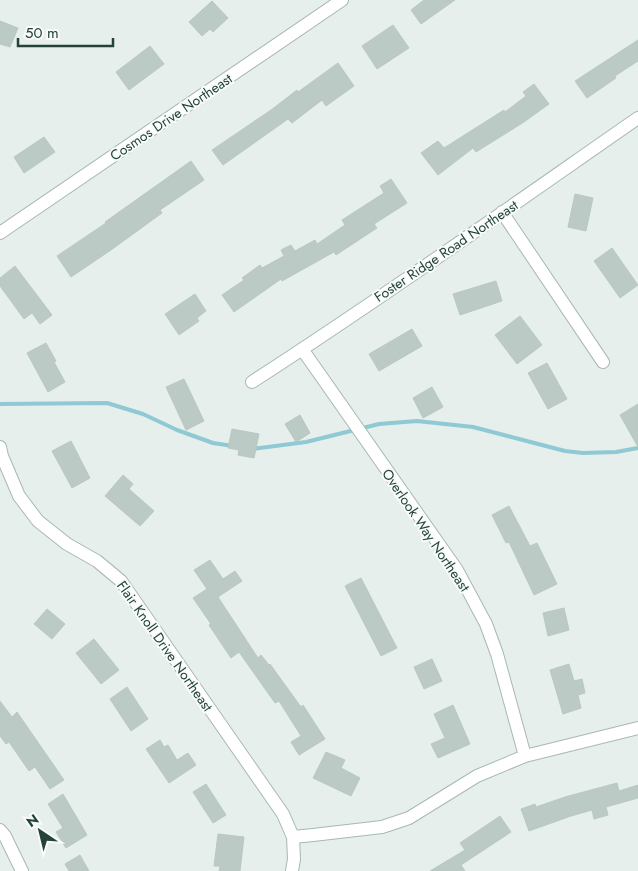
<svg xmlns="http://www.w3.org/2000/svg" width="638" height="871" font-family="Jost,sans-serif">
<rect width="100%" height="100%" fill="#e6efeb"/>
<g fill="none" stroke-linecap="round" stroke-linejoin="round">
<path stroke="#8ec9d4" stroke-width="4" d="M 0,404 L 107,403 L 143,414 L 177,430 L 213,443 L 233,446
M 252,449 L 306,442 L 379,424 L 417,421 L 473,427 L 565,451 L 583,453 L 616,452 L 638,448"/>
</g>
<path fill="#bbcac4" stroke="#b8c9c2" d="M 424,0 L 455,0 L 421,24 L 411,10 Z
M 212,1 L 228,18 L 213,32 L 210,29 L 202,36 L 189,22 Z
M 0,21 L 18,28 L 10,47 L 0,44 Z
M 393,25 L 409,48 L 377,69 L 362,46 Z
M 638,40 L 638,61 L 615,76 L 616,78 L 587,98 L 575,81 Z
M 150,46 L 164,64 L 129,90 L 116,72 Z
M 338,63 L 354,86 L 326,106 L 322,100 L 292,123 L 288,119 L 223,165 L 212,150 L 271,110 L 297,90 L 298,92 Z
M 534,84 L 549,104 L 524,122 L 476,152 L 473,148 L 438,175 L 421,153 L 438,141 L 444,148 L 504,110 L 505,112 L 526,96 L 523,92 Z
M 44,137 L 55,152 L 24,173 L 14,157 Z
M 191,161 L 204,180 L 160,210 L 162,213 L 111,250 L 71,277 L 57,256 L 106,223 L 105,222 Z
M 391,179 L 407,203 L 374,224 L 377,228 L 336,255 L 334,252 L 282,281 L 281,279 L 234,312 L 222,295 L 244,280 L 242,278 L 260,265 L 262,268 L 284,256 L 281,250 L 291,245 L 295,251 L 315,240 L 317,244 L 345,225 L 342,220 L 384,193 L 380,186 Z
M 575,194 L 593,198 L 586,231 L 568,227 Z
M 612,248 L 638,285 L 620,298 L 594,261 Z
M 15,266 L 52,315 L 40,324 L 32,313 L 24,319 L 0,286 L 0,278 Z
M 496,281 L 502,301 L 460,315 L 453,294 Z
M 195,294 L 206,311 L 197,318 L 199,321 L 179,335 L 165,314 Z
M 520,316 L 542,345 L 517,364 L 495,335 Z
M 412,329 L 422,346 L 379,371 L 369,354 Z
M 46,343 L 56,361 L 54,362 L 65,382 L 48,392 L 27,353 Z
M 547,363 L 567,399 L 548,409 L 528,373 Z
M 184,379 L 204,421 L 186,430 L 166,387 Z
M 432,387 L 443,407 L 423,418 L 413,398 Z
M 638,404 L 638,447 L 620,415 Z
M 300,415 L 310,433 L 296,442 L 285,424 Z
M 232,429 L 259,434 L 254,458 L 238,455 L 239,450 L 228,448 Z
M 71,441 L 90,478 L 72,488 L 52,451 Z
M 123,475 L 133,484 L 129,489 L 154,511 L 140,526 L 105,496 Z
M 509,506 L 530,546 L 537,543 L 557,584 L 534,595 L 509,542 L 506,543 L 492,515 Z
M 210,560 L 223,579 L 235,571 L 242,581 L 218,597 L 258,658 L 261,655 L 269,665 L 270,664 L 301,707 L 303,705 L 325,739 L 299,755 L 291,742 L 301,736 L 279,701 L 275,703 L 239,652 L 231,658 L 209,625 L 211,624 L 193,598 L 207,589 L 194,570 Z
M 361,578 L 397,648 L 381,656 L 345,586 Z
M 564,608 L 569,630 L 548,636 L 543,613 Z
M 47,609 L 65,624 L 52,639 L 34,624 Z
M 94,639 L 119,670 L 101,684 L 76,653 Z
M 432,659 L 442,681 L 424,689 L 414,667 Z
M 569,664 L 574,681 L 582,679 L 585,693 L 578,695 L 581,708 L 563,714 L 550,670 Z
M 127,687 L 148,719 L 131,731 L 110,699 Z
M 0,701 L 12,717 L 17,712 L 64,780 L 50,789 L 35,767 L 29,771 L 9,742 L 6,744 L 0,736 Z
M 453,705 L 470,744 L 438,758 L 431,744 L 445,738 L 434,714 Z
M 160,740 L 164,747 L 168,745 L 177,760 L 188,753 L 196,765 L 169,783 L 146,749 Z
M 326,752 L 345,760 L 341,768 L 360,778 L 351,796 L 313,778 Z
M 617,783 L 619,791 L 638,785 L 638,798 L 606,807 L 608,815 L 594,819 L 592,810 L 571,816 L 529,831 L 521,809 L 535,804 L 536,807 L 565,797 Z
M 206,784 L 226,815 L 213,823 L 193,792 Z
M 63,794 L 87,835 L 66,848 L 56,832 L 63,828 L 48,804 Z
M 500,816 L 511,832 L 461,865 L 465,871 L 430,871 L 465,850 L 460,843 Z
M 218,834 L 244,837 L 240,871 L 219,871 L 220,866 L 214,866 Z
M 80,855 L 89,871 L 69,871 L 65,864 Z"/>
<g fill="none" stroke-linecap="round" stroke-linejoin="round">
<defs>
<path id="minor" d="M 502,212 L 603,362
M 0,233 L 342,0
M 302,349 L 457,570 L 486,624 L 497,654 L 525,756
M 252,382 C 383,297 510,207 638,118
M 0,447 L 2,456 L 19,496 L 38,521 L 67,544 L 97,561 L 121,581 L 283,814 L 293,837 L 294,859 L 292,871
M 0,830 L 5,836 L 22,871
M 293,837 L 313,835 L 382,827 L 409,818 L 477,776 L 525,756 L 638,728"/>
</defs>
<use href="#minor" stroke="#a8b8b2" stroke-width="14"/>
<use href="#minor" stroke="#fff" stroke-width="12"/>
</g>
<g text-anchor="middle" stroke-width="4" stroke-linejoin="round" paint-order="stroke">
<g font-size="14" fill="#24423a" stroke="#f7fbf9">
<text transform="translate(171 117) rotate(-34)" y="5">Cosmos Drive Northeast</text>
<text transform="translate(446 251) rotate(-34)" y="5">Foster Ridge Road Northeast</text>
<text transform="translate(426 530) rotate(56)" y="5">Overlook Way Northeast</text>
<text transform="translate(165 646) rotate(55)" y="5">Flair Knoll Drive Northeast</text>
</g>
</g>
<g transform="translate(40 831) rotate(325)" stroke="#f7fbf9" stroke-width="4" paint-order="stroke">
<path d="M0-4L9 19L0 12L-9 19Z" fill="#24423a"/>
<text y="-8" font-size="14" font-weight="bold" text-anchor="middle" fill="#24423a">N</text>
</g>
<path d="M18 38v8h95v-8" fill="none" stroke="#24423a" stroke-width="2.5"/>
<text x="25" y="38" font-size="15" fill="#24423a" stroke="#f7fbf9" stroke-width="4" paint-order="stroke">50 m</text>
</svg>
